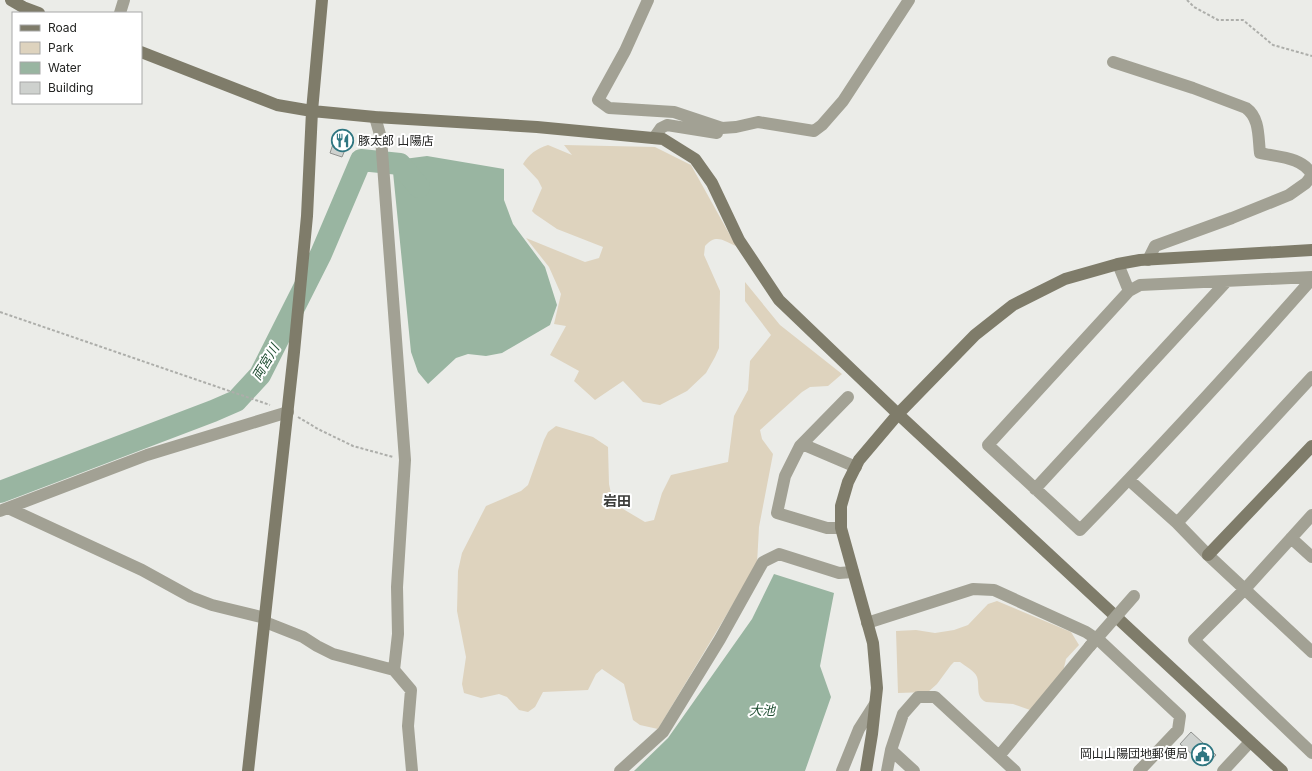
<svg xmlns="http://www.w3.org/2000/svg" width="1312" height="771" font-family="Inter,'Noto Sans JP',sans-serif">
<rect width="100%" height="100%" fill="#ebece8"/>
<path fill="#ded3be" d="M 548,145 L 572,155 L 564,145 L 655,147 L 691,165 L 736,246 C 722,240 716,234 705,246 L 704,255 L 720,291 L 719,348 L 715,357 L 706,373 L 687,391 L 660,405 L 643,402 L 623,381 L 595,400 L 574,381 L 579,371 L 550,355 L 566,326 L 554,324 L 561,294 L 549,267 L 526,238 L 585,262 L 599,258 L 603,247 L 557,229 L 535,214 L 532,211 L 542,188 L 538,180 L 523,164 C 529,154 536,149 548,145 Z
M 745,282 L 780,325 L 842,374 L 828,386 L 810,387 L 802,392 L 760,430 L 762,439 L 773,454 L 759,527 L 757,564 L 658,729 L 640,725 L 633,720 L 624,684 L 602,669 L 596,674 L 588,690 L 543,692 L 535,707 L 528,712 L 519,710 L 507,697 L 499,694 L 481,698 L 464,693 L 462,684 L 466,657 L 457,611 L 458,571 L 462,553 L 486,506 L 521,491 L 528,485 L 544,440 L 548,432 L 556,426 L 593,437 L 608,447 L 609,484 L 613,503 L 645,522 L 654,520 L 662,493 L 671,475 L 728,462 L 734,416 L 748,390 L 750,361 L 771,335 L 745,301 Z
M 997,601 L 1071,632 L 1079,645 L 1066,659 L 1063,672 L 1030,710 L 1013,704 L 986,702 C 975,697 980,686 977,677 C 975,671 965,666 960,662 L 954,662 L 951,665 L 937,684 L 928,692 L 898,693 L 896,631 L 916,630 L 935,633 L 954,630 L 968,625 L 988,604 Z"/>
<path fill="#99b5a1" d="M 427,156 L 504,169 L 504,200 L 513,224 L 545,267 L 557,305 L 550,325 L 502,353 L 486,356 L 468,354 L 456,358 L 428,384 L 418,372 L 411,352 L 393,172 L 404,159 Z
M 774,574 L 834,593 L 820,666 L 831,697 L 805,771 L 634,771 L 668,738 L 752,619 Z"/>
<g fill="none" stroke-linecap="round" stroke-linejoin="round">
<path stroke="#99b5a1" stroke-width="22" d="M 0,492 L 213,411 L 236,401 L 260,375 L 321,254 L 361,160 L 400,164 L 419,187"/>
</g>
<path fill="#ced1ce" stroke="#8f918e" d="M 337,132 L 353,137 L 351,146 L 347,145 L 342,157 L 330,153 Z
M 1191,732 L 1216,755 L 1206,766 L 1180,744 Z"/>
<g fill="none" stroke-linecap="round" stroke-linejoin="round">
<path stroke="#adaeaa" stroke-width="2" stroke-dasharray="3 2" stroke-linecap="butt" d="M 1187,0 L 1194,7 L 1218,20 L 1243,20 L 1273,45 L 1312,56
M 0,312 L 270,405
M 298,417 L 318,429 L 353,446 L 393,457"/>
<path stroke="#a2a194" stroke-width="12" d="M 648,0 L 625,51 L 598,100 L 609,108 L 674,112 L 722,128 L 736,127 L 758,122 L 814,131 L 822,125 L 843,101 L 909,0
M 120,13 L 124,0
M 1113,62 L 1193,88 L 1246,108 C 1260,118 1258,137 1260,153 C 1278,157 1303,157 1312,175 L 1306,183 L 1289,195 L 1232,218 L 1155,246 L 1148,260
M 375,117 L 381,138 L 405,460 L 397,587 L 398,634 L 394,670 L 411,690 L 408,726 L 412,771
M 654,138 L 661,128 L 667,125 L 717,133
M 1118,264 L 1129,291
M 1312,277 L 1140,285 L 1129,291 L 988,445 L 1080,530 C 1160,448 1237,364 1312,279
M 802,444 L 856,467
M 1129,480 L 1177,523 L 1208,555 L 1312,652
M 1035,489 L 1227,281
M 8,508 L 142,570 L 191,597 L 212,605 L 265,618
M 0,511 L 147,455 L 288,412
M 1312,515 L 1245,589 L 1194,640 L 1312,753
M 1177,523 L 1312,377
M 841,528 L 827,528 L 777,513 L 785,476 L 800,446 L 848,397
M 1291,538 L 1312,557
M 265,622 L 303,637 L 317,646 L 333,654 L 394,670
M 867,623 L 973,589 L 994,590 L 1086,632 L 1101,642 L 1180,716 L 1178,730 L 1139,771
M 891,750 L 914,771
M 999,756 L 1090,646
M 620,771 L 663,732 L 720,639 L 763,562 L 779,554 L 839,573 L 853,572
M 842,771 L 859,729 L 875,704
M 887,771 L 891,750 L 903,714 L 918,697 L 935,697 L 1015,771
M 1223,771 L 1250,742"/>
<path stroke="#7f7c6a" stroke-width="12" d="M 11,0 L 23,7 L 39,13
M 141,52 L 277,105 L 312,111 L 375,117 L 537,127 L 663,139 L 695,159 L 712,183 L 739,240 L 779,300 L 898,414 L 1282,771
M 1208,555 L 1312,446
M 248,771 L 294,352 L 307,216 L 312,111 L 322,0
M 866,771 L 872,734 L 877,688 L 873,643 L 841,528 L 841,506 L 848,482 L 859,460 L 898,414 L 975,335 L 1013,305 L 1065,279 L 1118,264 L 1140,260 L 1312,250"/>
<path stroke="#a2a194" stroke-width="12" d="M 1090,646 L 1134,596"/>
</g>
<defs>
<symbol id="restaurant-ring" viewBox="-11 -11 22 22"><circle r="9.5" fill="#fff" stroke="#2f7681" stroke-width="1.5"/><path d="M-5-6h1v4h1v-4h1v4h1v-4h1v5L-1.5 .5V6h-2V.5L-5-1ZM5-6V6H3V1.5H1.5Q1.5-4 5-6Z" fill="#2f7681"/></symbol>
<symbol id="civic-ring" viewBox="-11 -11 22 22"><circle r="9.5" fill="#fff" stroke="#2f7681" stroke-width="1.5"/><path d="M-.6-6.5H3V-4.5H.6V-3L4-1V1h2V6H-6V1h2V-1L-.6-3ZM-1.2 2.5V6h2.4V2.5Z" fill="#2f7681"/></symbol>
</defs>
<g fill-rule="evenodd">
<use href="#restaurant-ring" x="330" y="128" width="25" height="25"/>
<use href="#civic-ring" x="1190" y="742" width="25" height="25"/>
</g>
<g text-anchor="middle" stroke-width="4" stroke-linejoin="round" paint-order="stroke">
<g font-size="12" fill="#242523" stroke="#fff" text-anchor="start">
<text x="358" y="145">豚太郎 山陽店</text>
<text x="1188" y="758" text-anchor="end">岡山山陽団地郵便局</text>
</g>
<g font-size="13" font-style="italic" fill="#225034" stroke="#fff">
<text transform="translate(265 362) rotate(-59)" y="5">両宮川</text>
<text x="762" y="715">大池</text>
</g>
<g font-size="14" font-weight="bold" fill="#3c3d3a" stroke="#fff">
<text x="617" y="506">岩田</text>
</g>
</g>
<rect x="12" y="12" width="130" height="92" fill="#ffffff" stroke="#a7a8a7"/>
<rect x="20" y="25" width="20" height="6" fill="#7f7c6a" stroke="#a7a8a7"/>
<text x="48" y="32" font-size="12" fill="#242523">Road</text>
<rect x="20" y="42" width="20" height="12" fill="#ded3be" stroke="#a7a8a7"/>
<text x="48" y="52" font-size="12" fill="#242523">Park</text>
<rect x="20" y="62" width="20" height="12" fill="#99b5a1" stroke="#a7a8a7"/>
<text x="48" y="72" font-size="12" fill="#242523">Water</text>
<rect x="20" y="82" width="20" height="12" fill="#ced1ce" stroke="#a7a8a7"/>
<text x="48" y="92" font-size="12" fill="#242523">Building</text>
</svg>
